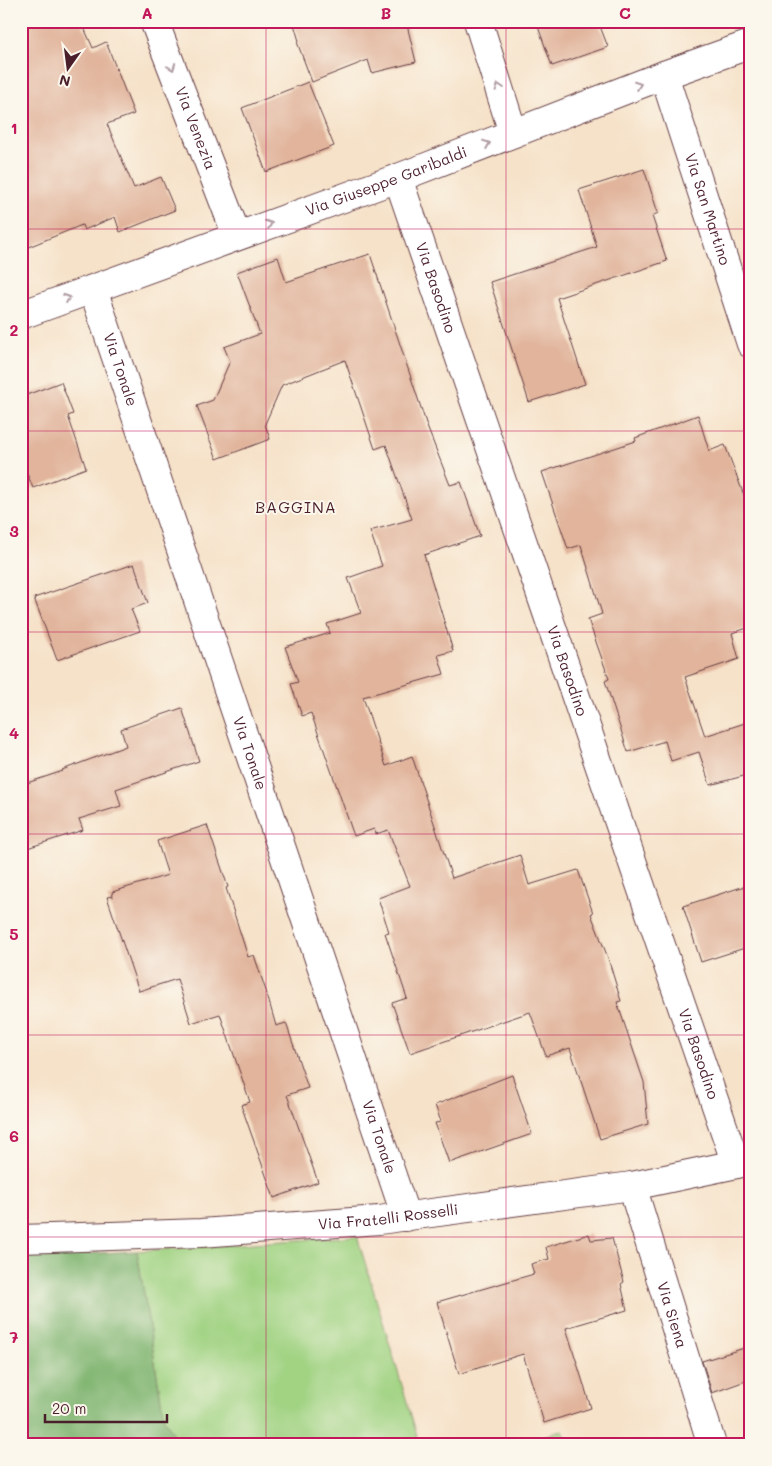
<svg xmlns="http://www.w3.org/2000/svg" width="772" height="1466" font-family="Mali,sans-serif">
<rect width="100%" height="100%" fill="#fbf7ec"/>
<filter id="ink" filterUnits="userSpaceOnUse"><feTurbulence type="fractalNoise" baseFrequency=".02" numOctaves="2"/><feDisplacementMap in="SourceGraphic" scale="10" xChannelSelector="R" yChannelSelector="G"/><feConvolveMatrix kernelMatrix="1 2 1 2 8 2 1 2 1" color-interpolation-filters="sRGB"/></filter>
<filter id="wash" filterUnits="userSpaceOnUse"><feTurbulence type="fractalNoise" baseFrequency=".0096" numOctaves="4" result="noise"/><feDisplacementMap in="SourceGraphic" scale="20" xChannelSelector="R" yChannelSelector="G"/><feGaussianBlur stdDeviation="1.12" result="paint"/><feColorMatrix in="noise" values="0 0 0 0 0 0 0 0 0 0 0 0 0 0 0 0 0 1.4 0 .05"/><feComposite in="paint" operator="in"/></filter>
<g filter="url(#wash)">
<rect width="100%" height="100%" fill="#f6e2c9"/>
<path fill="#a1d383" stroke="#767957" d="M 357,1236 L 420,1445 L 181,1445 L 164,1419 L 137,1251 Z
M 563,1430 L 568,1445 L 516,1445 Z"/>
<path fill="#80b571" stroke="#656a4e" d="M 137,1251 L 164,1419 L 181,1445 L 21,1445 L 21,1257 Z"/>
<g id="blocks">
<path fill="#e1b49b" d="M 21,21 L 81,21 L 93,48 L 106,42 L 134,114 L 107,124 L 134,188 L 161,177 L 175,210 L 120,232 L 115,217 L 84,230 L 82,225 L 21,250 Z
M 293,21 L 406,21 L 416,62 L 372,73 L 368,60 L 312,82 L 297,42 L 299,41 Z
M 536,21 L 598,21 L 608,47 L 552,66 Z
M 308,82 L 334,146 L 266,172 L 242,108 Z
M 644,169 L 658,213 L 652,216 L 667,261 L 557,298 L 585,384 L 529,402 L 490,282 L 597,247 L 579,190 Z
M 370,254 L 428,429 L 450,485 L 461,482 L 480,536 L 424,555 L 453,651 L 438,655 L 444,674 L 363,697 L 386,766 L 412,756 L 452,878 L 520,855 L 529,885 L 578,870 L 593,913 L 591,914 L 608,958 L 621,1001 L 617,1002 L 644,1082 L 648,1124 L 600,1139 L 570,1048 L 546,1056 L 530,1012 L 410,1053 L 392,1003 L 407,998 L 385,933 L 389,932 L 378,898 L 410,886 L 388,830 L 376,834 L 374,829 L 354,836 L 311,713 L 302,716 L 291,684 L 298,682 L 285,647 L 330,633 L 327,624 L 361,613 L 348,578 L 382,566 L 370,531 L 412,519 L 386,445 L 375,449 L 345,360 L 282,385 L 265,424 L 270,439 L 217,459 L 197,406 L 213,400 L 230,361 L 224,347 L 260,334 L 237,272 L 278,257 L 286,282 Z
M 61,382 L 73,414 L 68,416 L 86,468 L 33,488 L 21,459 L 21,397 Z
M 698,415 L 709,451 L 725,445 L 751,514 L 751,627 L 732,633 L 739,659 L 685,677 L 705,736 L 751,721 L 751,774 L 710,785 L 699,752 L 671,761 L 665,741 L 628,752 L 605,681 L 609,679 L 588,619 L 602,614 L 581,545 L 568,549 L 542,472 L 636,441 L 635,438 Z
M 134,564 L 148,603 L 131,609 L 140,631 L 57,660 L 34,598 Z
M 182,708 L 199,761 L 116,789 L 121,806 L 79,819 L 83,830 L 21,850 L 21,785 L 63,771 L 62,770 L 126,746 L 121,729 Z
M 207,825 L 228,887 L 226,888 L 248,957 L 254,955 L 266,991 L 276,1026 L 286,1023 L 308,1088 L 287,1095 L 318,1182 L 274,1198 L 241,1105 L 250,1102 L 220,1014 L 191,1023 L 177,979 L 139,991 L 107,897 L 113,896 L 112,892 L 168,875 L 157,841 Z
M 751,884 L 751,946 L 701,962 L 683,906 Z
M 512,1075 L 532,1134 L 449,1163 L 435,1123 L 441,1122 L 435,1105 Z
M 589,1234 L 591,1240 L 612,1238 L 624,1282 L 621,1284 L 627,1310 L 566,1328 L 591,1408 L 544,1423 L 523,1354 L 459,1374 L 437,1302 L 534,1274 L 531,1264 L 549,1259 L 546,1247 Z
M 751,1346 L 751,1379 L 712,1393 L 702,1361 Z"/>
</g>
</g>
<g filter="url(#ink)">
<use href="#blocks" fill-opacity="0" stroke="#643c43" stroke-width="1"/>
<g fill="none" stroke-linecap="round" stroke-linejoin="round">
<defs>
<g id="minor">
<path id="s1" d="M 154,21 L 237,236"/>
<path d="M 478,21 L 513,133"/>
<path id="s2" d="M 664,75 L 751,344"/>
<path id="s3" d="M 398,178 L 736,1164"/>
<path id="s4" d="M 93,289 L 406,1217"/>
<path id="s5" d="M 21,315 L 398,178 L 664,75 L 751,44"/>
<path id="s6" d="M 632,1186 L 712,1445"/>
<path id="s7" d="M 21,1239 L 201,1233 L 379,1220 L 632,1186 L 751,1161"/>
</g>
</defs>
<use href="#minor" stroke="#643c43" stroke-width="30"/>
<use href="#minor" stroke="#fff" stroke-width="28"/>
</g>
<defs><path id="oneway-chevron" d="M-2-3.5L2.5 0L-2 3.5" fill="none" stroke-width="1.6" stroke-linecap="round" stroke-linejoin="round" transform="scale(1.25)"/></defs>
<g stroke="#ae9aa0">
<use href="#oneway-chevron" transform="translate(172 67) rotate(69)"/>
<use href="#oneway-chevron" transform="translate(638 85) rotate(-21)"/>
<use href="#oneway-chevron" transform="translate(499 87) rotate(-108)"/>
<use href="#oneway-chevron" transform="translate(487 144) rotate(-21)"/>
<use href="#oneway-chevron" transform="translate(269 224) rotate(-20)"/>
<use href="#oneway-chevron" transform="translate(67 298) rotate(-20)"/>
</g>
</g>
<path fill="none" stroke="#c2185b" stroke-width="1" stroke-opacity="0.55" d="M 266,21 L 266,1445M 506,21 L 506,1445M 21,229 L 751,229M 21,431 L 751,431M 21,632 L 751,632M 21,834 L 751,834M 21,1035 L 751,1035M 21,1237 L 751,1237"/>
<g text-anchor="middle" stroke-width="4" stroke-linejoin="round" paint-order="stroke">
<g font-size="15" fill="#4a1f2b" stroke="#fbf7ec">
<text dy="5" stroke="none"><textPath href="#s1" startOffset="115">Via Venezia</textPath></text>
<text dy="5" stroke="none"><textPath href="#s5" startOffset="389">Via Giuseppe Garibaldi</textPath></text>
<text dy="5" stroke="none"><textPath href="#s2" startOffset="141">Via San Martino</textPath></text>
<text dy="5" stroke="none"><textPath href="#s3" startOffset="116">Via Basodino</textPath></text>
<text dy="5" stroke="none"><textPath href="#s4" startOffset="85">Via Tonale</textPath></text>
<text dy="5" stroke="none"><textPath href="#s3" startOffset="521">Via Basodino</textPath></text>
<text dy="5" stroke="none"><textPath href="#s4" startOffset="490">Via Tonale</textPath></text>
<text dy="5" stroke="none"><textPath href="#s3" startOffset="926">Via Basodino</textPath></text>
<text dy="5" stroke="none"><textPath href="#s4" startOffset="895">Via Tonale</textPath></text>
<text dy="5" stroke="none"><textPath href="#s7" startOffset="368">Via Fratelli Rosselli</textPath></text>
<text dy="5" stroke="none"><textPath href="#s6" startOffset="135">Via Siena</textPath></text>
</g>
<g font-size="16" letter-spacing="1" fill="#4a1f2b" stroke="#fbf7ec">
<text x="296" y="513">BAGGINA</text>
</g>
</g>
<rect width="772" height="1466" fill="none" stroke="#fbf7ec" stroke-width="55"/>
<g transform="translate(68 68) rotate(194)" stroke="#fbf7ec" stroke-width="4" paint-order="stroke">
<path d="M0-4L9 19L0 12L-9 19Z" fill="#4a1f2b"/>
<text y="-8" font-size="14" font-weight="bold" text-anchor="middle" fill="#4a1f2b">N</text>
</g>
<path d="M45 1414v8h122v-8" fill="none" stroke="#4a1f2b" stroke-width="2.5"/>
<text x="52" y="1414" font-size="15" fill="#4a1f2b" stroke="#fbf7ec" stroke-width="4" paint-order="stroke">20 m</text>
<rect x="28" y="28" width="716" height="1410" fill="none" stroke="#c2185b" stroke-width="2"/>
<g font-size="16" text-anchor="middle" font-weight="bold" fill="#c2185b">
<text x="147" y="19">A</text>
<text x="386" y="19">B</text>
<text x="625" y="19">C</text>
<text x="14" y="134">1</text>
<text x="14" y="336">2</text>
<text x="14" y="537">3</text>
<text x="14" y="739">4</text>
<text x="14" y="940">5</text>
<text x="14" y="1142">6</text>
<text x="14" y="1343">7</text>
</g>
</svg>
